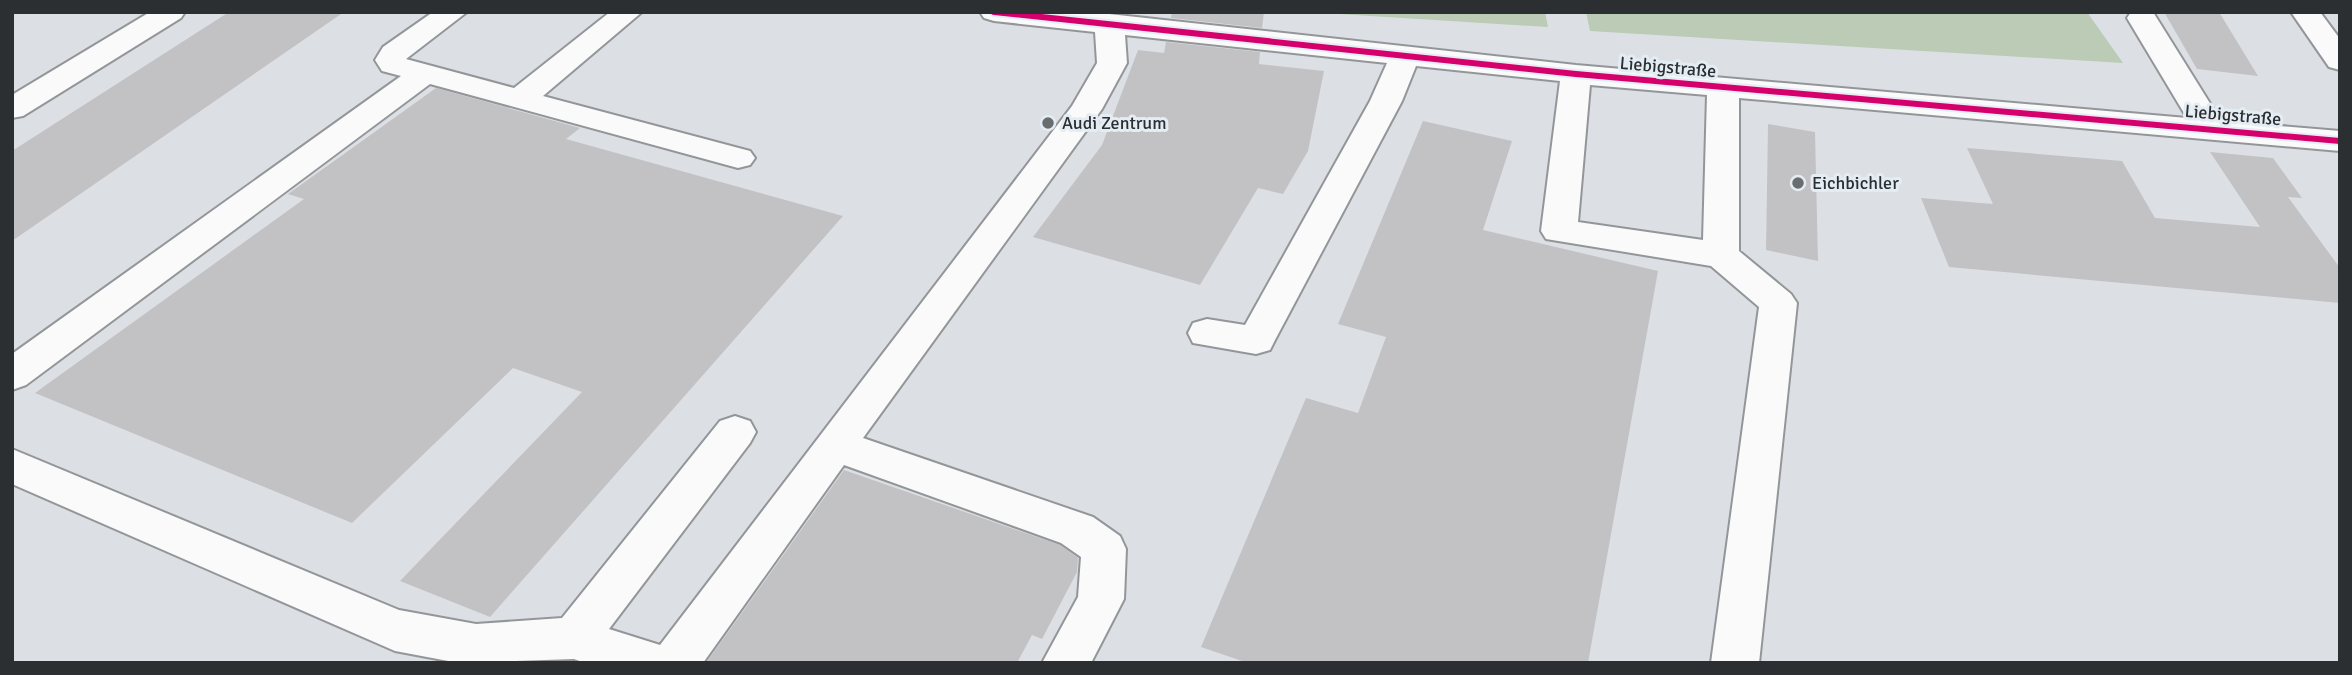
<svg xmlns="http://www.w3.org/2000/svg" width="2352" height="675" font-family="Signika,sans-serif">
<rect width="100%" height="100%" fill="#dce0e4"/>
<path fill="#bbcbb6" d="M 1307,12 L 1545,12 L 1548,27 Z
M 1586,12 L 2087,12 L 2123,63 L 1590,31 Z"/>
<path fill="#c2c2c4" d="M 229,12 L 344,12 L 12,241 L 12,151 Z
M 1172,12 L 1264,12 L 1262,28 L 1171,18 Z
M 2164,12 L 2219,12 L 2258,76 L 2197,69 Z
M 1166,42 L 1260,52 L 1259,64 L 1324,71 L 1308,151 L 1283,194 L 1258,188 L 1200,285 L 1033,237 L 1102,145 L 1138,50 L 1164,53 Z
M 436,88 L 580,128 L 566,139 L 843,216 L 490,617 L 400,581 L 582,392 L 513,368 L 352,523 L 35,393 L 304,199 L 288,194 Z
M 1423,121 L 1512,141 L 1483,230 L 1658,271 L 1588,663 L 1248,663 L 1201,647 L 1306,398 L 1358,413 L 1386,337 L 1338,324 Z
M 1768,124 L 1815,132 L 1818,261 L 1766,250 Z
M 1967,148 L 2122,161 L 2155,218 L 2260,227 L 2210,152 L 2273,158 L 2302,198 L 2288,197 L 2340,268 L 2340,303 L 1949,267 L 1921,198 L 1993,204 Z
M 844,470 L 1060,545 L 1078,558 L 1077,572 L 1042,639 L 1032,635 L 1017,663 L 706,663 Z"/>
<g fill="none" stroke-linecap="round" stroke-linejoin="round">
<defs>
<path id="minor" d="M 150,12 L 185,12 L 181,18 L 23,116 L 12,118 L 12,95 Z
M 433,12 L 467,12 L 406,59 L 514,88 L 610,12 L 642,12 L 543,96 L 750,151 L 755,158 L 750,165 L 738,168 L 430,84 L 26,385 L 12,390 L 12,354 L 401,76 L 382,71 L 375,60 L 383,47 Z
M 980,12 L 1109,14 L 1576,65 L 2187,118 L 2127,18 L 2131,12 L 2153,12 L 2221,121 L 2340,131 L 2340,151 L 1739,98 L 1739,251 L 1791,294 L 1797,303 L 1759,663 L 1711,663 L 1759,307 L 1711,266 L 1546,239 L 1541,231 L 1560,81 L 1416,66 L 1402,101 L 1275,340 L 1270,350 L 1256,354 L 1193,343 L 1188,333 L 1193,323 L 1207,319 L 1245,325 L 1370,101 L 1387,63 L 1125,35 L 1127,63 L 1102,109 L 863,438 L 1093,517 L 1120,536 L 1126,549 L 1124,599 L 1091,663 L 1042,663 L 1078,597 L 1081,557 L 1061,543 L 844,465 L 703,663 L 585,663 L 574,659 L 459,663 L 395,651 L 12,484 L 12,449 L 399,610 L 476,624 L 562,618 L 720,421 L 735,416 L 750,421 L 756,432 L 750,443 L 609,629 L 660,645 L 1072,106 L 1097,63 L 1095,32 L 994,21 L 984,18 ZM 1590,85 L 1707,95 L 1703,240 L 1578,222 Z"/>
<path id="major" d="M 2291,12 L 2320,12 L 2340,39 L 2340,70 L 2329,67 Z"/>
</defs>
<use href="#minor" stroke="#939699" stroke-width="4"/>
<use href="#major" stroke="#939699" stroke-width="4"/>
<use href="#minor" fill="#fafafb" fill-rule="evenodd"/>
<use href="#major" fill="#fafafb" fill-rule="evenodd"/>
<defs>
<path id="cycleway" d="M 994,12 L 1576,74 L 2340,141"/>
</defs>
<use href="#cycleway" stroke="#e5edf4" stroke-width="10"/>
<use href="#cycleway" stroke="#d6006c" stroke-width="6"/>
</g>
<g fill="#6a6d70" stroke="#e5edf4" stroke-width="2.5">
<circle cx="1048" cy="123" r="7"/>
<circle cx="1798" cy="183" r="7"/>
</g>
<g text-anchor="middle" stroke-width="6" stroke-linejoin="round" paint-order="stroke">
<g font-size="18" fill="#2c2f32" stroke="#e5edf4">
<text transform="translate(1668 67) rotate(5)" y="6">Liebigstraße</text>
<text transform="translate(2233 115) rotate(5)" y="6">Liebigstraße</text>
</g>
<g font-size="18" fill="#2c2f32" stroke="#e5edf4" text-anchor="start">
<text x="1062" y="129">Audi Zentrum</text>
<text x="1812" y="189">Eichbichler</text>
</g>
</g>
<rect width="2352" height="675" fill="none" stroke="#2c2f32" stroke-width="28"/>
</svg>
